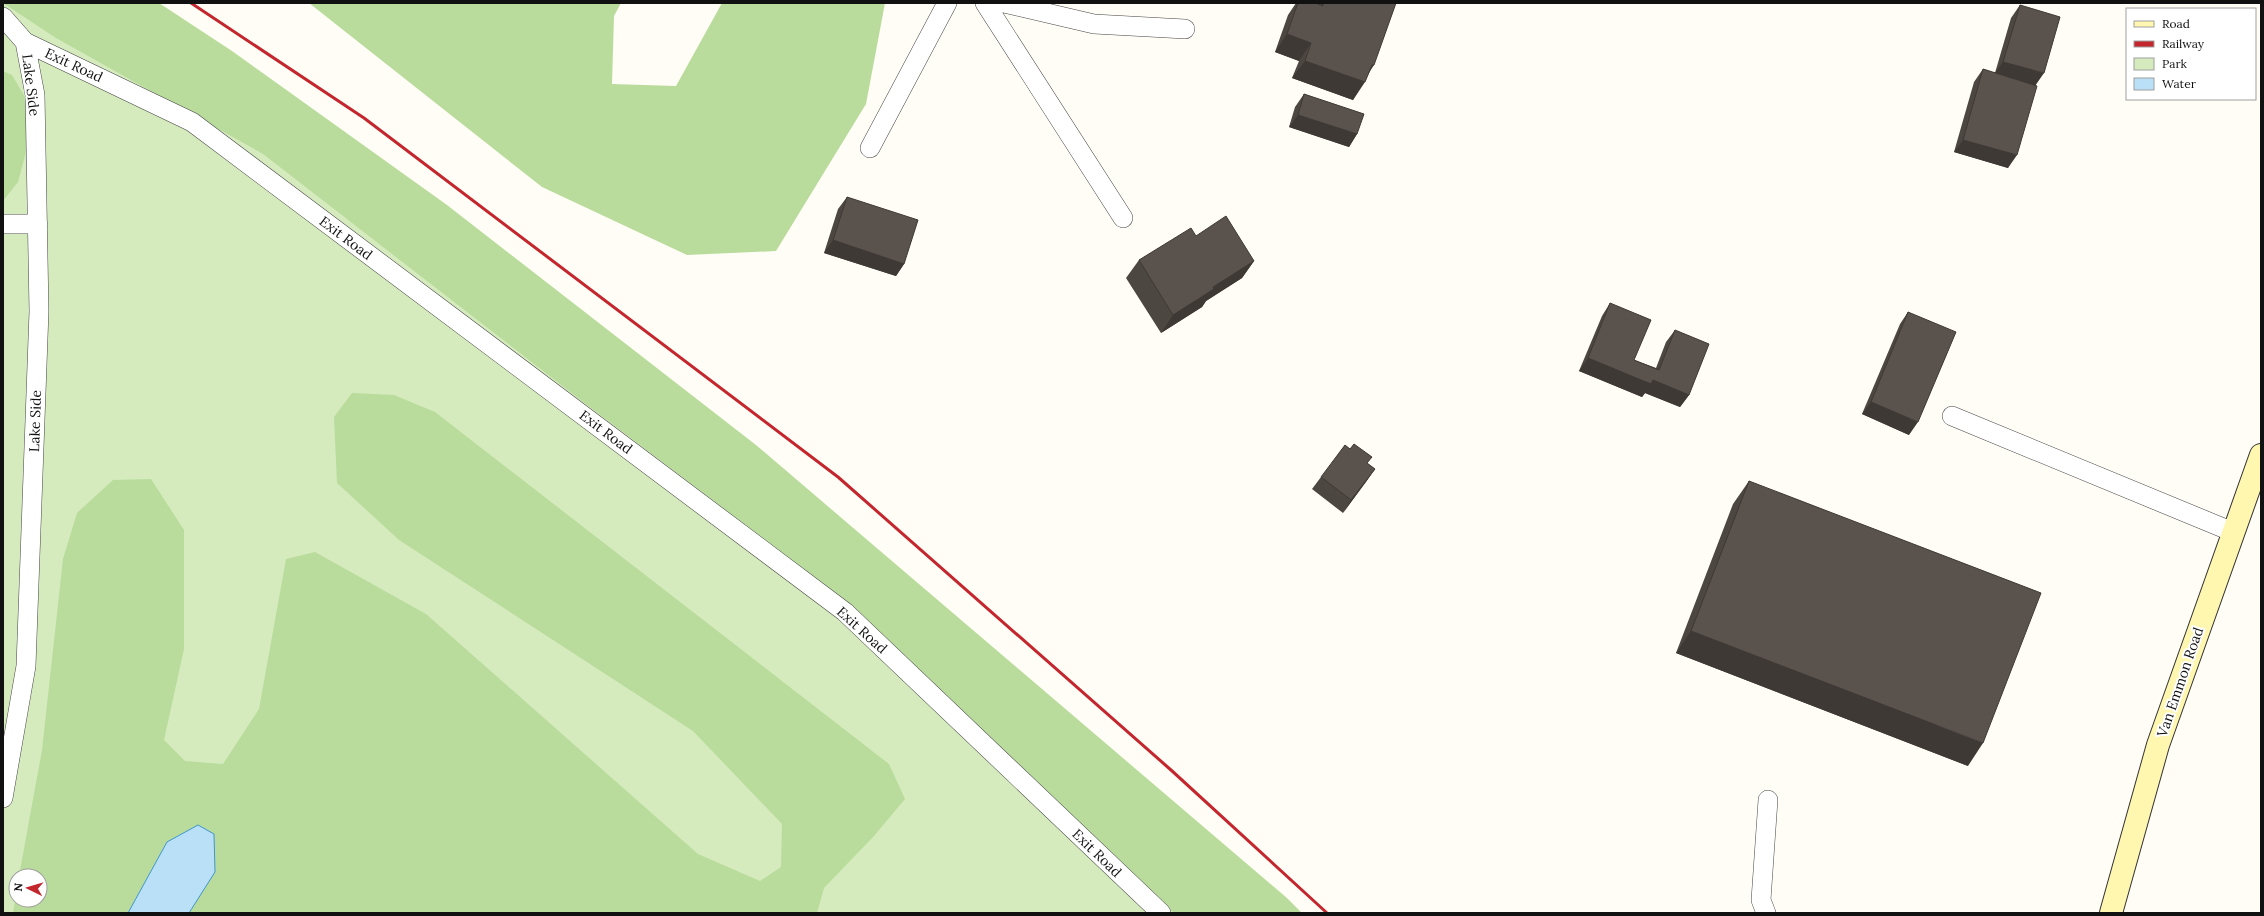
<svg xmlns="http://www.w3.org/2000/svg" width="2264" height="916" font-family="Lora,serif">
<rect width="100%" height="100%" fill="#fffdf5"/>
<path fill="#d5ebbd" fill-rule="evenodd" d="M 3,3 L 61,3 L 870,595 L 1198,913 L 3,913 ZM 16,876 L 40,876 L 40,900 L 16,900 Z"/>
<path fill="#b9dc9c" d="M 3,3 L 159,3 L 232,51 L 447,205 L 756,445 L 1287,898 L 1302,913 L 1174,913 L 830,589 L 578,398 L 263,154 L 56,38 Z
M 309,3 L 621,3 L 614,16 L 612,84 L 676,86 L 722,3 L 885,3 L 866,104 L 776,251 L 687,255 L 542,187 Z
M 3,71 L 12,75 L 28,102 L 26,152 L 18,182 L 3,201 Z
M 352,393 L 394,395 L 435,412 L 889,764 L 905,799 L 874,836 L 824,888 L 817,913 L 189,913 L 215,871 L 167,842 L 128,913 L 13,913 L 16,895 L 16,900 L 40,900 L 40,876 L 19,876 L 42,750 L 63,559 L 77,513 L 113,480 L 151,479 L 184,530 L 184,649 L 164,740 L 185,761 L 223,764 L 259,709 L 286,559 L 315,552 L 426,614 L 698,854 L 760,881 L 781,867 L 782,824 L 693,731 L 399,540 L 337,483 L 334,417 Z"/>
<path fill="#b9e0f7" stroke="#3f96cf" d="M 198,825 L 214,834 L 215,872 L 189,913 L 128,913 L 167,842 Z"/>
<g fill="none" stroke-linecap="round" stroke-linejoin="round">
<defs>
<path id="lane" d="M 985,3 L 1123,218
M 1004,3 L 1094,24 L 1185,29
M 3,17 L 25,42 L 192,122 L 845,612 L 1161,913
M 870,148 L 947,3
M 3,224 L 38,224
M 1952,416 L 2233,532
M 3,798 L 26,666 L 39,311 L 35,95 L 25,42
M 1766,913 L 1761,900 L 1768,800"/>
<path id="secondary" d="M 2111,913 L 2158,745 L 2261,455"/>
</defs>
<use href="#lane" stroke="#444" stroke-width="20"/>
<use href="#secondary" stroke="#333" stroke-width="24"/>
<use href="#lane" stroke="#fff" stroke-width="19"/>
<use href="#secondary" stroke="#fff6b0" stroke-width="22"/>
<path stroke="#c4262e" stroke-width="3" d="M 191,3 L 364,118 L 838,477 L 1171,770 L 1327,913"/>
</g>
<path fill="#4d4742" d="M 1296,3 L 1396,3 L 1369,73 L 1353,100 L 1292,78 L 1299,61 L 1275,52 L 1288,15 Z
M 2020,5 L 2036,85 L 2008,168 L 1954,152 L 1974,82 L 1983,69 L 1995,73 L 2011,18 Z
M 1304,94 L 1357,134 L 1349,147 L 1289,127 L 1295,107 Z
M 847,197 L 904,264 L 896,276 L 824,253 L 838,209 Z
M 1196,236 L 1254,261 L 1242,278 L 1206,301 L 1202,307 L 1161,333 L 1126,278 L 1139,260 Z
M 1610,303 L 1634,360 L 1656,368 L 1666,342 L 1675,330 L 1689,395 L 1680,407 L 1645,393 L 1642,397 L 1579,371 L 1602,316 Z
M 1908,312 L 1909,435 L 1862,414 L 1900,324 Z
M 1368,464 L 1375,469 L 1343,513 L 1312,489 L 1321,477 Z
M 1749,481 L 1968,766 L 1676,653 L 1733,504 Z"/>
<path fill="#3f3936" d="M 1287,34 L 1311,43 L 1299,61 L 1275,52 Z
M 1305,61 L 1372,65 L 1374,65 L 1363,82 L 1365,82 L 1353,100 L 1292,78 Z
M 2003,62 L 2044,73 L 2035,86 L 1994,74 Z
M 1298,115 L 1357,134 L 1349,147 L 1289,127 Z
M 1963,140 L 2017,155 L 2008,168 L 1954,152 Z
M 833,240 L 904,264 L 896,276 L 824,253 Z
M 1254,261 L 1242,278 L 1206,301 L 1202,307 L 1161,333 L 1173,315 L 1213,287 Z
M 1588,358 L 1653,380 L 1689,395 L 1680,407 L 1645,393 L 1642,397 L 1579,371 Z
M 1871,402 L 1918,422 L 1909,435 L 1862,414 Z
M 1375,469 L 1366,482 L 1343,513 L 1351,500 Z
M 1691,631 L 1983,743 L 1968,766 L 1676,653 Z"/>
<path fill="#5a524d" stroke="#3f3936" d="M 1298,3 L 1316,3 L 1323,6 L 1323,3 L 1396,3 L 1374,65 L 1372,65 L 1365,82 L 1305,61 L 1311,43 L 1287,34 Z
M 2020,5 L 2060,17 L 2044,73 L 2003,62 Z
M 1983,69 L 2037,86 L 2017,155 L 1963,140 Z
M 1304,94 L 1364,114 L 1357,134 L 1298,115 Z
M 847,197 L 918,220 L 904,264 L 833,240 Z
M 1226,216 L 1254,261 L 1213,287 L 1214,289 L 1173,315 L 1139,260 L 1191,228 L 1196,236 Z
M 1610,303 L 1651,320 L 1634,360 L 1659,370 L 1675,330 L 1709,344 L 1689,395 L 1653,380 L 1651,384 L 1588,358 Z
M 1908,312 L 1956,332 L 1918,422 L 1871,402 Z
M 1354,444 L 1372,457 L 1367,463 L 1375,469 L 1351,500 L 1321,477 L 1345,445 L 1350,449 Z
M 1749,481 L 2041,593 L 1983,743 L 1691,631 Z"/>
<g text-anchor="middle" stroke-width="4" stroke-linejoin="round" paint-order="stroke">
<g font-size="14" fill="#111" stroke="#fff">
<text transform="translate(74 65) rotate(25)" y="5">Exit Road</text>
<text transform="translate(31 85) rotate(83)" y="5">Lake Side</text>
<text transform="translate(346 238) rotate(37)" y="5">Exit Road</text>
<text transform="translate(35 421) rotate(-88)" y="5">Lake Side</text>
<text transform="translate(606 432) rotate(37)" y="5">Exit Road</text>
<text transform="translate(862 630) rotate(42)" y="5">Exit Road</text>
<text transform="translate(2180 682) rotate(-71)" y="5">Van Emmon Road</text>
<text transform="translate(1097 853) rotate(44)" y="5">Exit Road</text>
</g>
</g>
<rect width="2264" height="916" fill="none" stroke="#111111" stroke-width="8"/>
<rect x="2126" y="8" width="130" height="92" fill="#ffffff" stroke="#a0a0a0"/>
<rect x="2134" y="21" width="20" height="6" fill="#fff6b0" stroke="#a0a0a0"/>
<text x="2162" y="28" font-size="12" fill="#111111">Road</text>
<rect x="2134" y="41" width="20" height="6" fill="#c4262e" stroke="#a0a0a0"/>
<text x="2162" y="48" font-size="12" fill="#111111">Railway</text>
<rect x="2134" y="58" width="20" height="12" fill="#d5ebbd" stroke="#a0a0a0"/>
<text x="2162" y="68" font-size="12" fill="#111111">Park</text>
<rect x="2134" y="78" width="20" height="12" fill="#b9e0f7" stroke="#a0a0a0"/>
<text x="2162" y="88" font-size="12" fill="#111111">Water</text>
<g transform="translate(28 888) rotate(275)"><circle r="19" fill="#ffffff" stroke="#a0a0a0"/>
<path d="M0-3L7 15L0 10L-7 15Z" fill="#c4262e"/>
<text y="-6" font-size="11" font-weight="bold" text-anchor="middle" fill="#111111">N</text>
</g>
</svg>
